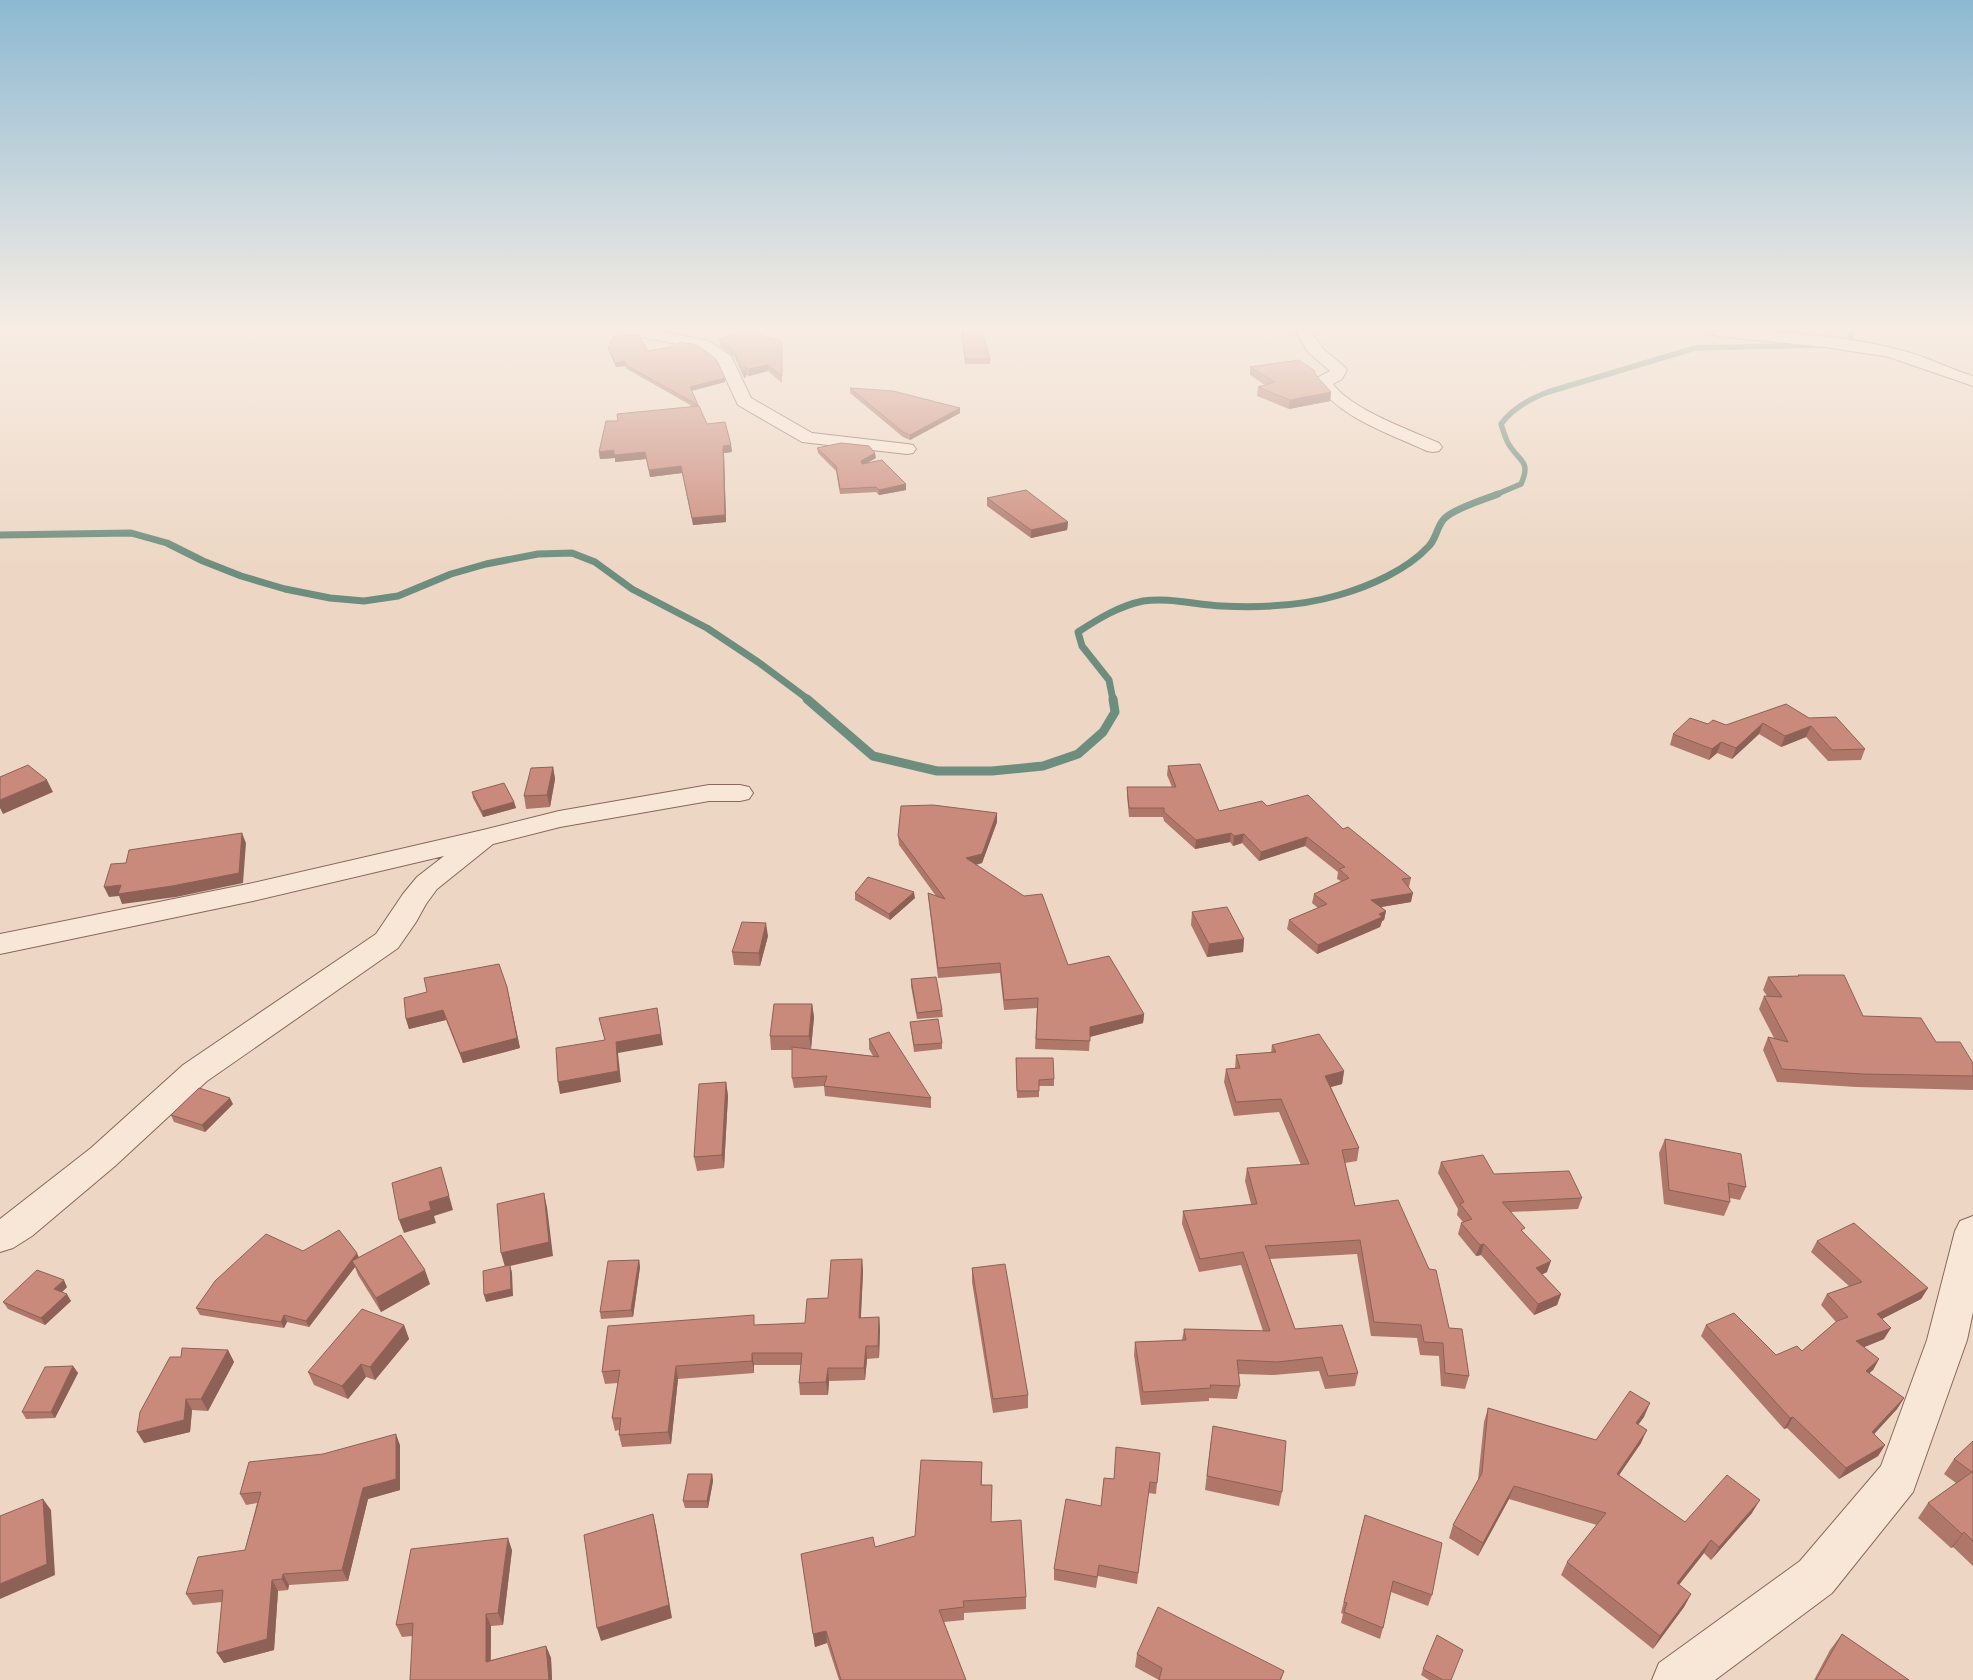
<svg xmlns="http://www.w3.org/2000/svg" width="1973" height="1680" font-family="'Crimson Pro',serif">
<rect width="100%" height="100%" fill="#edd7c4"/>
<g fill="none" stroke-linecap="round" stroke-linejoin="round">
<path stroke="#6d8e7e" stroke-width="5.5" d="M 1839,343 L 1850,339 L 1852,331
M 1495,495 L 1521,484 C 1532,460 1518,461 1508,443 C 1505,437 1503,430 1501,424 C 1513,408 1529,399 1548,392 L 1695,348 L 1821,345"/>
<path stroke="#6d8e7e" stroke-width="7" d="M 0,535 L 131,533 L 167,543 L 203,561 L 241,576 L 285,589 L 330,598 L 364,601 L 398,596 L 451,574 L 486,564 L 538,554 L 572,553 L 595,562 L 632,589 L 707,628 L 758,662 L 809,700
M 1113,700 L 1109,680 L 1082,646 L 1078,632 C 1098,619 1119,606 1143,601 C 1169,597 1196,605 1222,606 C 1261,608 1302,606 1339,595 C 1370,586 1407,570 1429,546 C 1437,538 1437,524 1446,517 C 1458,507 1483,500 1498,494"/>
<path stroke="#6d8e7e" stroke-width="9" d="M 807,699 L 873,756 L 937,771 L 992,771 L 1043,766 L 1078,754 L 1103,732 L 1115,712 L 1113,699"/>
<defs>
<path id="minor" d="M 628,331 L 660,331 L 709,341 L 731,356 L 751,398 L 812,433 L 907,444 L 913,445 L 916,449 L 913,453 L 907,454 L 802,442 L 738,405 L 718,362 L 698,348 L 636,336 L 631,334 Z
M 1295,331 L 1311,331 L 1324,350 L 1345,367 L 1347,370 L 1342,379 L 1333,384 C 1352,410 1410,430 1439,443 L 1442,447 L 1439,451 L 1433,452 L 1427,451 C 1388,433 1340,418 1315,382 L 1317,378 L 1330,371 L 1308,352 Z
M 1709,331 C 1774,330 1841,334 1904,351 C 1928,357 1949,369 1973,376 L 1973,386 L 1889,357 L 1825,347 L 1717,336 L 1712,334 Z
M 709,785 L 740,785 L 749,787 L 753,793 L 749,799 L 740,801 L 709,801 L 560,827 L 493,844 L 437,889 L 426,904 L 416,922 L 398,948 L 207,1081 L 115,1166 L 32,1236 L 13,1248 L 0,1252 L 0,1219 L 91,1148 L 183,1065 L 376,934 L 403,894 L 417,877 L 444,856 L 253,901 L 0,954 L 0,934 L 253,883 L 483,830 L 559,811 Z
M 1973,1216 L 1973,1312 L 1967,1340 L 1913,1492 L 1832,1593 L 1715,1680 L 1652,1680 L 1659,1663 L 1800,1561 L 1881,1466 L 1927,1340 L 1955,1231 L 1960,1221 Z"/>
</defs>
<use href="#minor" stroke="#87685b" stroke-width="2"/>
<use href="#minor" fill="#f8e7d7" fill-rule="evenodd"/>
</g>
<path fill="#ae776a" d="M 961,331 L 990,359 L 990,364 L 965,364 Z
M 719,339 L 782,348 L 782,383 L 768,371 L 749,376 L 746,375 L 746,377 L 744,378 L 735,358 L 720,346 Z
M 608,347 L 648,351 L 725,382 L 692,391 L 707,424 L 731,445 L 732,452 L 724,453 L 726,522 L 693,525 L 682,473 L 650,477 L 646,459 L 615,462 L 615,458 L 600,459 L 599,452 L 618,421 L 692,406 L 627,369 L 625,366 L 616,367 L 609,351 Z
M 1250,367 L 1331,392 L 1330,401 L 1289,409 L 1257,396 L 1258,387 L 1265,385 L 1250,375 Z
M 850,388 L 960,413 L 910,440 L 903,437 L 850,393 Z
M 817,448 L 876,458 L 867,463 L 906,484 L 906,490 L 879,495 L 876,492 L 840,494 L 836,471 L 818,453 Z
M 987,498 L 1068,522 L 1067,530 L 1031,538 L 987,506 Z
M 1809,718 L 1865,749 L 1861,760 L 1828,761 L 1806,737 L 1781,747 L 1759,734 L 1732,759 L 1717,753 L 1709,760 L 1670,745 L 1673,734 L 1708,724 L 1726,725 Z
M 1168,766 L 1219,811 L 1267,806 L 1343,829 L 1411,878 L 1409,887 L 1411,902 L 1381,907 L 1386,911 L 1384,920 L 1382,921 L 1380,927 L 1317,954 L 1287,929 L 1289,920 L 1318,908 L 1312,903 L 1314,894 L 1341,881 L 1337,879 L 1338,872 L 1305,846 L 1259,861 L 1242,843 L 1233,846 L 1230,842 L 1195,849 L 1164,821 L 1163,817 L 1129,817 L 1127,796 L 1127,787 L 1172,787 L 1167,775 Z
M 553,767 L 555,779 L 550,807 L 526,809 L 524,796 Z
M 472,792 L 514,802 L 516,808 L 483,817 L 473,798 Z
M 997,822 L 982,863 L 976,865 L 1068,965 L 1144,1014 L 1143,1023 L 1090,1037 L 1089,1051 L 1035,1049 L 1037,1008 L 1004,1010 L 1000,973 L 938,978 L 929,903 L 928,893 L 936,896 L 899,845 L 898,836 Z
M 855,893 L 915,898 L 890,920 L 855,900 Z
M 1192,912 L 1244,939 L 1243,952 L 1207,957 L 1191,925 Z
M 768,936 L 760,966 L 734,965 L 732,952 Z
M 1798,975 L 1863,1016 L 1936,1042 L 1973,1063 L 1973,1090 L 1856,1087 L 1777,1082 L 1763,1050 L 1768,1037 L 1774,1038 L 1759,1009 L 1764,996 L 1767,996 L 1763,990 L 1768,977 L 1798,976 Z
M 911,979 L 942,1010 L 943,1017 L 917,1019 L 911,986 Z
M 509,996 L 520,1048 L 463,1063 L 446,1020 L 409,1029 L 406,1019 Z
M 812,1004 L 814,1017 L 811,1049 L 873,1056 L 869,1049 L 869,1039 L 931,1098 L 931,1108 L 825,1096 L 824,1086 L 794,1088 L 792,1078 L 792,1050 L 771,1050 L 770,1036 Z
M 910,1022 L 942,1043 L 942,1049 L 914,1052 Z
M 1272,1045 L 1344,1071 L 1342,1084 L 1331,1087 L 1359,1148 L 1357,1161 L 1345,1163 L 1355,1206 L 1449,1328 L 1469,1376 L 1465,1389 L 1441,1386 L 1439,1356 L 1420,1355 L 1417,1338 L 1371,1336 L 1357,1254 L 1270,1259 L 1295,1329 L 1358,1373 L 1355,1386 L 1325,1389 L 1319,1371 L 1274,1375 L 1238,1374 L 1240,1386 L 1237,1399 L 1209,1398 L 1209,1401 L 1141,1405 L 1134,1355 L 1135,1342 L 1182,1340 L 1184,1329 L 1263,1331 L 1241,1265 L 1199,1272 L 1182,1224 L 1183,1211 L 1251,1204 L 1245,1181 L 1247,1168 L 1301,1165 L 1279,1112 L 1234,1116 L 1224,1082 L 1226,1069 L 1235,1069 L 1236,1055 L 1271,1053 Z
M 1016,1058 L 1054,1079 L 1054,1086 L 1039,1086 L 1039,1097 L 1017,1098 Z
M 726,1082 L 728,1096 L 724,1168 L 697,1171 L 694,1157 Z
M 233,1104 L 205,1132 L 174,1122 L 171,1115 Z
M 1665,1139 L 1746,1187 L 1740,1200 L 1730,1198 L 1730,1202 L 1724,1216 L 1664,1204 L 1659,1153 Z
M 1441,1162 L 1494,1174 L 1582,1198 L 1578,1209 L 1511,1212 L 1547,1272 L 1542,1274 L 1561,1294 L 1557,1305 L 1534,1315 L 1481,1255 L 1476,1256 L 1458,1234 L 1461,1223 L 1463,1222 L 1457,1215 L 1458,1209 L 1438,1173 Z
M 1817,1241 L 1928,1288 L 1921,1299 L 1882,1319 L 1884,1339 L 1864,1347 L 1879,1359 L 1873,1370 L 1869,1373 L 1904,1398 L 1897,1409 L 1874,1434 L 1885,1445 L 1878,1456 L 1839,1479 L 1787,1428 L 1784,1429 L 1701,1336 L 1706,1325 L 1776,1355 L 1802,1351 L 1836,1322 L 1821,1305 L 1827,1294 L 1849,1286 L 1811,1252 Z
M 303,1251 L 359,1258 L 430,1284 L 381,1312 L 358,1275 L 355,1267 L 309,1327 L 287,1322 L 284,1328 L 200,1315 L 196,1308 Z
M 862,1259 L 863,1272 L 861,1318 L 879,1317 L 880,1330 L 879,1358 L 867,1359 L 865,1380 L 829,1381 L 828,1395 L 800,1395 L 799,1383 L 801,1365 L 754,1365 L 754,1373 L 678,1379 L 671,1444 L 622,1447 L 619,1435 L 619,1430 L 615,1431 L 612,1418 L 618,1383 L 605,1384 L 602,1372 L 756,1325 L 805,1323 L 828,1298 Z
M 639,1260 L 640,1267 L 633,1317 L 601,1319 L 600,1312 Z
M 972,1268 L 1028,1395 L 1028,1408 L 993,1413 L 972,1282 Z
M 67,1287 L 62,1292 L 71,1301 L 45,1325 L 8,1309 L 3,1302 Z
M 404,1325 L 409,1339 L 375,1380 L 366,1377 L 348,1399 L 314,1385 L 308,1372 Z
M 228,1350 L 234,1362 L 208,1411 L 192,1410 L 190,1432 L 144,1443 L 181,1357 Z
M 73,1366 L 78,1373 L 55,1418 L 26,1419 L 22,1412 Z
M 1488,1408 L 1596,1440 L 1644,1417 L 1638,1424 L 1641,1443 L 1619,1475 L 1685,1522 L 1752,1513 L 1711,1560 L 1704,1553 L 1679,1585 L 1691,1594 L 1684,1607 L 1653,1649 L 1561,1575 L 1567,1562 L 1597,1525 L 1509,1499 L 1478,1556 L 1449,1538 L 1453,1525 L 1478,1480 L 1484,1422 Z
M 1211,1440 L 1282,1492 L 1279,1506 L 1205,1490 Z
M 1973,1441 L 1973,1566 L 1953,1547 L 1951,1548 L 1918,1518 L 1928,1503 L 1956,1483 L 1944,1474 L 1954,1459 Z
M 400,1445 L 400,1490 L 368,1499 L 348,1581 L 289,1585 L 288,1590 L 278,1591 L 274,1650 L 224,1663 L 217,1653 L 222,1602 L 193,1605 L 186,1594 L 245,1550 L 257,1503 L 246,1505 L 240,1494 Z
M 982,1462 L 982,1485 L 992,1485 L 991,1522 L 1026,1597 L 1026,1609 L 964,1613 L 964,1620 L 944,1622 L 966,1680 L 839,1680 L 827,1643 L 815,1647 L 801,1554 L 875,1547 L 915,1536 Z
M 712,1474 L 713,1481 L 708,1508 L 685,1508 L 683,1501 Z
M 1104,1478 L 1157,1483 L 1156,1494 L 1148,1493 L 1137,1584 L 1098,1576 L 1096,1588 L 1054,1580 L 1054,1569 L 1101,1506 Z
M 1362,1526 L 1432,1595 L 1428,1606 L 1391,1592 L 1383,1628 L 1380,1639 L 1341,1623 L 1343,1614 L 1341,1613 Z
M 512,1550 L 503,1625 L 491,1626 L 491,1660 L 546,1646 L 551,1658 L 552,1680 L 412,1636 L 402,1637 L 396,1625 Z
M 1842,1634 L 1909,1680 L 1814,1680 L 1830,1650 Z
M 1137,1654 L 1284,1671 L 1281,1680 L 1159,1680 L 1135,1667 Z
M 1423,1669 L 1451,1680 L 1429,1680 L 1421,1675 Z"/>
<path fill="#8d6156" d="M 625,361 L 625,366 L 616,367 L 615,363 Z
M 768,365 L 768,371 L 749,376 L 749,369 Z
M 746,370 L 746,377 L 744,378 L 743,371 Z
M 725,378 L 725,382 L 690,391 L 690,387 Z
M 1331,392 L 1330,401 L 1289,409 L 1290,400 Z
M 960,408 L 960,413 L 910,440 L 910,435 Z
M 731,445 L 732,452 L 724,453 L 726,522 L 693,525 L 692,518 L 723,446 Z
M 614,450 L 645,452 L 646,459 L 615,462 L 615,458 L 600,459 L 599,452 Z
M 875,453 L 876,458 L 861,466 L 861,461 Z
M 681,466 L 682,473 L 650,477 L 649,470 Z
M 906,484 L 906,490 L 879,495 L 879,490 Z
M 1068,522 L 1067,530 L 1031,538 L 1031,530 Z
M 1763,723 L 1759,734 L 1732,759 L 1736,748 Z
M 1811,726 L 1806,737 L 1781,747 L 1785,736 Z
M 1721,742 L 1717,753 L 1709,760 L 1712,749 Z
M 553,767 L 555,779 L 550,807 L 547,795 Z
M 47,780 L 53,792 L 3,814 L 0,808 L 0,800 Z
M 514,802 L 516,808 L 483,817 L 482,811 Z
M 997,813 L 997,822 L 982,863 L 966,867 L 966,858 Z
M 242,833 L 246,843 L 243,883 L 176,897 L 122,904 L 119,896 L 109,897 L 104,887 L 121,885 Z
M 1231,833 L 1230,842 L 1195,849 L 1196,840 Z
M 1244,834 L 1242,843 L 1233,846 L 1234,836 Z
M 1307,837 L 1305,846 L 1259,861 L 1261,852 Z
M 914,892 L 915,898 L 890,920 L 889,914 Z
M 1413,893 L 1411,902 L 1369,909 L 1371,900 Z
M 1386,911 L 1384,920 L 1382,921 L 1380,927 L 1317,954 L 1318,945 Z
M 766,923 L 768,936 L 760,966 L 759,953 Z
M 1244,939 L 1243,952 L 1207,957 L 1209,944 Z
M 507,987 L 520,1048 L 463,1063 L 460,1053 Z
M 812,1004 L 814,1017 L 811,1049 L 809,1036 Z
M 657,1008 L 663,1045 L 618,1053 L 621,1082 L 560,1094 L 558,1082 Z
M 443,1010 L 446,1020 L 409,1029 L 406,1019 Z
M 1144,1014 L 1143,1023 L 1089,1037 L 1090,1027 Z
M 1344,1071 L 1342,1084 L 1323,1089 L 1325,1076 Z
M 726,1082 L 728,1096 L 724,1168 L 722,1155 Z
M 230,1098 L 233,1104 L 205,1132 L 202,1125 Z
M 441,1167 L 453,1210 L 434,1216 L 436,1223 L 404,1233 L 399,1220 L 429,1202 Z
M 544,1193 L 547,1207 L 553,1256 L 510,1266 L 512,1272 L 513,1296 L 486,1302 L 484,1295 L 505,1267 L 501,1253 Z
M 1484,1244 L 1481,1255 L 1476,1256 L 1480,1245 Z
M 357,1253 L 360,1260 L 352,1261 L 355,1267 L 309,1327 L 306,1321 Z
M 862,1259 L 863,1272 L 860,1330 L 859,1318 Z
M 639,1260 L 640,1267 L 633,1317 L 631,1310 Z
M 1551,1261 L 1547,1272 L 1533,1279 L 1536,1268 Z
M 425,1270 L 430,1284 L 381,1312 L 376,1298 Z
M 64,1280 L 67,1287 L 58,1296 L 54,1289 Z
M 1928,1288 L 1921,1299 L 1870,1325 L 1877,1314 Z
M 67,1294 L 71,1301 L 45,1325 L 41,1318 Z
M 1561,1294 L 1557,1305 L 1534,1315 L 1538,1304 Z
M 284,1315 L 287,1322 L 284,1328 L 281,1322 Z
M 879,1317 L 880,1330 L 879,1358 L 878,1346 Z
M 404,1325 L 409,1339 L 375,1380 L 370,1367 Z
M 1891,1328 L 1884,1339 L 1850,1353 L 1856,1341 Z
M 866,1346 L 867,1359 L 865,1380 L 864,1368 Z
M 228,1350 L 234,1362 L 208,1411 L 201,1399 Z
M 752,1353 L 754,1365 L 754,1373 L 752,1361 Z
M 1879,1359 L 1873,1370 L 1859,1382 L 1866,1371 Z
M 361,1364 L 366,1377 L 348,1399 L 342,1386 Z
M 73,1366 L 78,1373 L 55,1418 L 51,1412 Z
M 676,1366 L 678,1379 L 671,1444 L 668,1432 Z
M 828,1368 L 829,1381 L 828,1395 L 826,1382 Z
M 1904,1398 L 1897,1409 L 1865,1444 L 1872,1432 Z
M 186,1399 L 192,1410 L 190,1432 L 144,1443 L 137,1432 Z
M 1650,1403 L 1644,1417 L 1630,1436 L 1636,1423 Z
M 1793,1417 L 1787,1428 L 1784,1429 L 1790,1418 Z
M 1647,1430 L 1641,1443 L 1611,1487 L 1617,1474 Z
M 396,1434 L 400,1445 L 400,1490 L 368,1499 L 348,1581 L 342,1570 L 363,1488 Z
M 1885,1445 L 1878,1456 L 1839,1479 L 1846,1468 Z
M 712,1474 L 713,1481 L 708,1508 L 707,1501 Z
M 1514,1486 L 1509,1499 L 1478,1556 L 1483,1543 Z
M 43,1499 L 51,1510 L 55,1575 L 0,1599 L 0,1584 Z
M 1760,1500 L 1752,1513 L 1711,1560 L 1719,1547 Z
M 653,1514 L 656,1527 L 672,1618 L 601,1641 L 597,1628 Z
M 1964,1532 L 1953,1547 L 1951,1548 L 1962,1534 Z
M 508,1538 L 512,1550 L 503,1625 L 498,1613 Z
M 1711,1540 L 1704,1553 L 1670,1596 L 1677,1583 Z
M 283,1574 L 289,1585 L 288,1590 L 282,1579 Z
M 272,1580 L 278,1591 L 274,1650 L 224,1663 L 217,1653 Z
M 1691,1594 L 1684,1607 L 1653,1649 L 1660,1636 Z
M 486,1614 L 491,1626 L 490,1674 L 486,1662 Z
M 826,1631 L 827,1643 L 815,1647 L 813,1634 Z
M 546,1646 L 551,1658 L 552,1680 L 549,1680 Z"/>
<path fill="#ca8a7b" stroke="#8d6156" d="M 748,331 L 782,341 L 782,376 L 768,365 L 749,369 L 743,367 L 746,370 L 743,371 L 734,351 L 719,339 Z
M 962,331 L 982,331 L 990,359 L 965,359 Z
M 638,334 L 648,351 L 670,347 L 681,342 L 697,345 L 716,359 L 725,378 L 690,387 L 698,405 L 626,365 L 625,361 L 615,363 L 608,347 L 613,337 Z
M 1299,360 L 1315,371 L 1315,374 L 1331,392 L 1290,400 L 1258,387 L 1275,382 L 1250,367 Z
M 850,388 L 893,391 L 960,408 L 910,435 L 903,432 Z
M 699,406 L 707,424 L 725,422 L 731,445 L 723,446 L 725,515 L 692,518 L 681,466 L 649,470 L 645,452 L 614,455 L 614,450 L 599,452 L 606,421 L 618,421 L 617,414 Z
M 841,443 L 869,446 L 875,453 L 861,461 L 862,464 L 882,460 L 906,484 L 879,490 L 876,487 L 840,489 L 836,466 L 817,448 Z
M 1026,490 L 1068,522 L 1031,530 L 987,498 Z
M 1786,704 L 1809,718 L 1836,717 L 1865,749 L 1832,750 L 1811,726 L 1785,736 L 1763,723 L 1736,748 L 1721,742 L 1712,749 L 1673,734 L 1690,718 L 1708,724 L 1713,720 L 1726,725 Z
M 1200,764 L 1219,811 L 1262,801 L 1267,806 L 1308,795 L 1343,829 L 1348,827 L 1411,878 L 1402,879 L 1413,893 L 1371,900 L 1386,911 L 1379,914 L 1382,917 L 1318,945 L 1289,920 L 1327,904 L 1314,894 L 1349,878 L 1339,869 L 1345,867 L 1307,837 L 1261,852 L 1244,834 L 1234,836 L 1231,833 L 1196,840 L 1164,812 L 1164,808 L 1129,808 L 1127,787 L 1176,787 L 1168,766 Z
M 28,765 L 47,780 L 0,800 L 0,777 Z
M 553,767 L 547,795 L 524,796 L 531,768 Z
M 504,783 L 514,802 L 482,811 L 472,792 Z
M 933,805 L 997,813 L 982,854 L 966,858 L 1024,896 L 1042,894 L 1068,965 L 1109,956 L 1144,1014 L 1090,1027 L 1090,1041 L 1036,1039 L 1038,998 L 1004,1000 L 1000,963 L 938,968 L 928,893 L 945,899 L 898,836 L 901,806 Z
M 242,833 L 239,873 L 172,886 L 118,894 L 121,885 L 104,887 L 111,864 L 126,863 L 129,850 Z
M 868,877 L 914,892 L 889,914 L 855,893 Z
M 1227,907 L 1244,939 L 1209,944 L 1192,912 Z
M 742,922 L 766,923 L 759,953 L 732,952 Z
M 499,964 L 507,987 L 517,1038 L 460,1053 L 443,1010 L 406,1019 L 404,998 L 427,992 L 424,978 Z
M 1798,975 L 1844,975 L 1863,1016 L 1921,1018 L 1936,1042 L 1960,1042 L 1973,1063 L 1973,1076 L 1863,1074 L 1782,1069 L 1768,1037 L 1788,1042 L 1764,996 L 1782,997 L 1768,977 L 1799,976 Z
M 936,977 L 942,1010 L 917,1013 L 911,979 Z
M 774,1004 L 812,1004 L 809,1036 L 770,1036 Z
M 657,1008 L 661,1034 L 616,1042 L 618,1071 L 558,1082 L 556,1048 L 605,1040 L 599,1018 Z
M 938,1019 L 942,1043 L 914,1045 L 910,1022 Z
M 889,1032 L 931,1098 L 824,1086 L 827,1076 L 792,1078 L 792,1047 L 879,1057 L 869,1039 Z
M 1319,1034 L 1344,1071 L 1325,1076 L 1359,1148 L 1342,1150 L 1355,1206 L 1398,1200 L 1429,1269 L 1436,1270 L 1449,1328 L 1462,1329 L 1469,1376 L 1445,1373 L 1443,1343 L 1424,1342 L 1421,1325 L 1374,1322 L 1360,1240 L 1265,1246 L 1295,1329 L 1342,1325 L 1358,1373 L 1328,1376 L 1322,1357 L 1277,1362 L 1237,1360 L 1240,1386 L 1210,1385 L 1211,1388 L 1143,1392 L 1135,1342 L 1186,1340 L 1184,1329 L 1270,1331 L 1243,1252 L 1200,1259 L 1183,1211 L 1257,1204 L 1247,1168 L 1309,1164 L 1281,1099 L 1236,1102 L 1226,1069 L 1240,1068 L 1236,1055 L 1276,1052 L 1272,1045 Z
M 1016,1058 L 1053,1058 L 1054,1079 L 1039,1080 L 1039,1091 L 1017,1091 Z
M 726,1082 L 722,1155 L 694,1157 L 699,1084 Z
M 199,1088 L 230,1098 L 202,1125 L 171,1115 Z
M 1665,1139 L 1741,1154 L 1746,1187 L 1728,1183 L 1730,1202 L 1669,1190 Z
M 1483,1155 L 1494,1174 L 1569,1171 L 1582,1198 L 1502,1202 L 1525,1228 L 1521,1230 L 1551,1261 L 1536,1268 L 1561,1294 L 1538,1304 L 1484,1244 L 1480,1245 L 1461,1223 L 1472,1219 L 1460,1204 L 1464,1202 L 1441,1162 Z
M 441,1167 L 449,1196 L 429,1202 L 431,1210 L 399,1220 L 392,1183 Z
M 544,1193 L 549,1242 L 501,1253 L 497,1204 Z
M 1854,1223 L 1928,1288 L 1877,1314 L 1891,1328 L 1856,1341 L 1879,1359 L 1866,1371 L 1904,1398 L 1872,1432 L 1885,1445 L 1846,1468 L 1793,1417 L 1790,1418 L 1706,1325 L 1734,1313 L 1776,1355 L 1797,1346 L 1802,1351 L 1837,1321 L 1848,1317 L 1827,1294 L 1862,1282 L 1817,1241 Z
M 339,1230 L 357,1253 L 306,1321 L 284,1315 L 281,1322 L 196,1308 L 215,1281 L 266,1234 L 303,1251 Z
M 401,1235 L 425,1270 L 376,1298 L 352,1261 Z
M 862,1259 L 859,1318 L 879,1317 L 878,1346 L 866,1346 L 864,1368 L 828,1368 L 826,1382 L 799,1383 L 802,1353 L 752,1353 L 752,1361 L 676,1366 L 668,1432 L 619,1435 L 621,1418 L 612,1418 L 620,1370 L 602,1372 L 608,1326 L 754,1315 L 754,1325 L 805,1323 L 807,1299 L 828,1298 L 831,1260 Z
M 639,1260 L 631,1310 L 600,1312 L 608,1261 Z
M 1005,1264 L 1028,1395 L 993,1399 L 972,1268 Z
M 510,1265 L 511,1289 L 484,1295 L 483,1271 Z
M 37,1270 L 64,1280 L 54,1289 L 67,1294 L 41,1318 L 3,1302 Z
M 362,1309 L 404,1325 L 370,1367 L 361,1364 L 342,1386 L 308,1372 Z
M 182,1348 L 228,1350 L 201,1399 L 186,1399 L 184,1420 L 137,1432 L 140,1412 L 170,1357 L 181,1357 Z
M 73,1366 L 51,1412 L 22,1412 L 45,1367 Z
M 1630,1391 L 1650,1403 L 1636,1423 L 1647,1430 L 1617,1474 L 1685,1522 L 1727,1475 L 1760,1500 L 1719,1547 L 1711,1540 L 1677,1583 L 1691,1594 L 1660,1636 L 1567,1562 L 1606,1513 L 1514,1486 L 1483,1543 L 1453,1525 L 1482,1473 L 1488,1408 L 1596,1440 Z
M 1213,1426 L 1286,1441 L 1282,1492 L 1207,1476 Z
M 396,1434 L 396,1479 L 363,1488 L 342,1570 L 283,1574 L 282,1579 L 272,1580 L 267,1639 L 217,1653 L 223,1590 L 186,1594 L 198,1557 L 245,1550 L 261,1492 L 240,1494 L 249,1462 L 323,1454 Z
M 1973,1441 L 1973,1541 L 1964,1532 L 1962,1534 L 1928,1503 L 1972,1472 L 1954,1459 Z
M 1116,1447 L 1160,1453 L 1157,1483 L 1150,1482 L 1138,1573 L 1099,1565 L 1097,1577 L 1054,1569 L 1066,1499 L 1101,1506 L 1104,1478 L 1114,1479 Z
M 921,1460 L 982,1462 L 981,1485 L 992,1485 L 991,1522 L 1021,1520 L 1026,1597 L 963,1601 L 964,1607 L 939,1610 L 966,1680 L 841,1680 L 826,1631 L 813,1634 L 801,1554 L 873,1537 L 875,1547 L 915,1536 Z
M 688,1474 L 712,1474 L 707,1501 L 683,1501 Z
M 43,1499 L 47,1564 L 0,1584 L 0,1516 Z
M 653,1514 L 669,1605 L 597,1628 L 584,1535 Z
M 1365,1515 L 1442,1543 L 1432,1595 L 1393,1581 L 1383,1628 L 1344,1612 L 1347,1603 L 1344,1602 Z
M 508,1538 L 498,1613 L 486,1614 L 486,1662 L 546,1646 L 549,1680 L 410,1680 L 413,1623 L 396,1625 L 411,1549 Z
M 1158,1607 L 1284,1671 L 1280,1680 L 1159,1680 L 1162,1668 L 1137,1654 Z
M 1842,1634 L 1909,1680 L 1816,1680 Z
M 1437,1635 L 1463,1650 L 1451,1680 L 1443,1680 L 1423,1669 Z"/>
<linearGradient id="sky" x2="0" y2="1"><stop stop-color="#8db9d2"/><stop offset="0.58" stop-color="#f7ede4"/><stop offset="1" stop-color="#f7ede4" stop-opacity="0"/></linearGradient>
<rect width="1973" height="566" fill="url(#sky)"/>
</svg>
